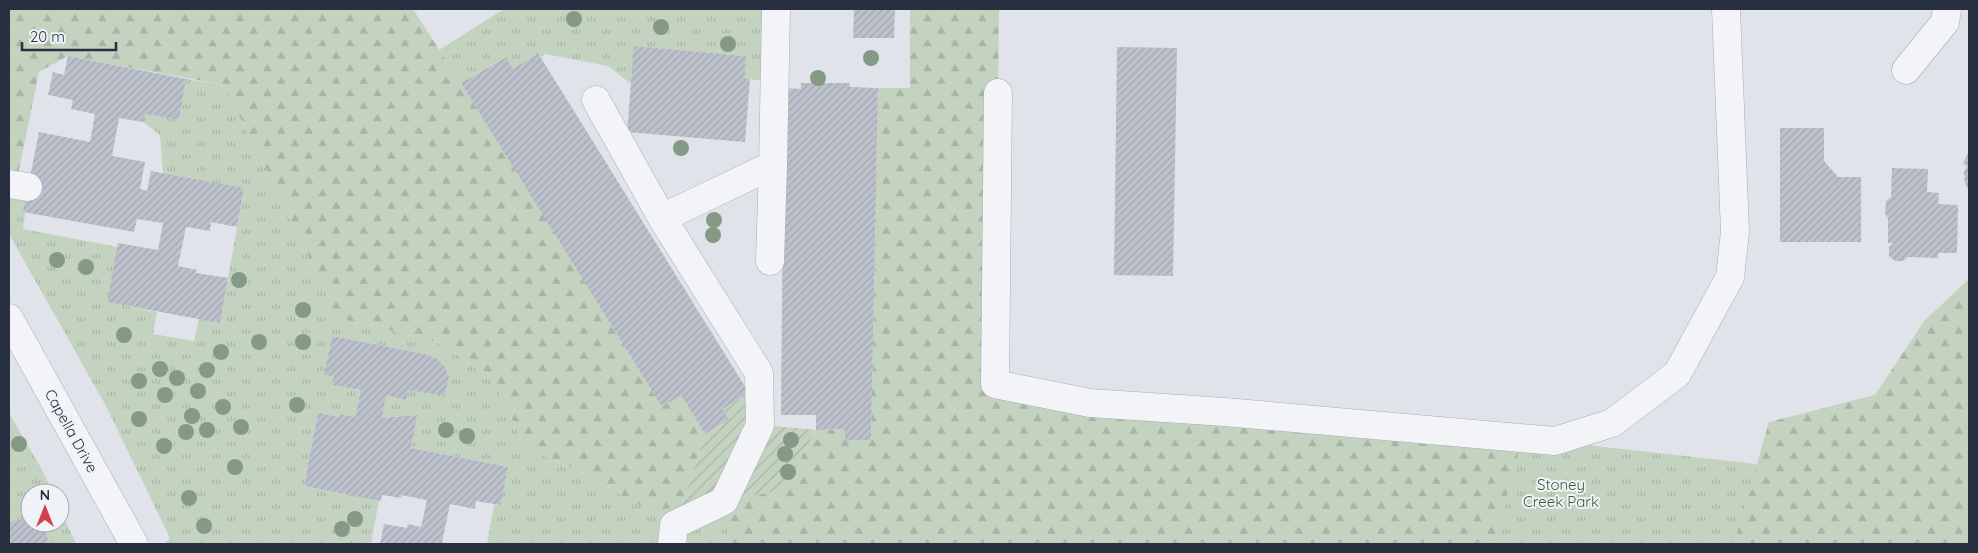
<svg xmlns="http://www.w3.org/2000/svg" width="1978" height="553" font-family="Quicksand,sans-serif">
<defs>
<pattern id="grass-tufts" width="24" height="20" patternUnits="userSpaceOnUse" patternTransform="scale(1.25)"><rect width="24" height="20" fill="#c4d3c0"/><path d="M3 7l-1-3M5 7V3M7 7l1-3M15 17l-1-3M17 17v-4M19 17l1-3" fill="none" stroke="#a8b5a6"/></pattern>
<pattern id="forest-firs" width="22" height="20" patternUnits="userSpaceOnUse" patternTransform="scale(1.25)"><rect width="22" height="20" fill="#c4d3c0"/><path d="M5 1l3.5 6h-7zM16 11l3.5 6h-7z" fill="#a8b5a6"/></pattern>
<pattern id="garden-furrows" width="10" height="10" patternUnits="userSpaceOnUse" patternTransform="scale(1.25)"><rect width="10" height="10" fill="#c4d3c0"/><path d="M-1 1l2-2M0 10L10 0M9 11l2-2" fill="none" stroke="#a8b5a6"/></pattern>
<pattern id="building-hatch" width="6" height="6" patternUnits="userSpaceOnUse" patternTransform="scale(1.25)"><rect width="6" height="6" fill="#bdc1cc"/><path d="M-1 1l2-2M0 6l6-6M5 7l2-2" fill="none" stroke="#a2a6b0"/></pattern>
</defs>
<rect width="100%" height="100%" fill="#e0e3e9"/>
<path fill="url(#grass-tufts)" d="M 504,9 L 776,9 L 775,81 L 745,79 L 746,56 L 635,46 L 631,84 L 608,66 L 545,54 L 541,57 L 538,53 L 513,69 L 505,57 L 461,83 L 439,50 Z
M 186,79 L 224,85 L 339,318 L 436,342 L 491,376 L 526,448 L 576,469 L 674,525 L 724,501 L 729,534 L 726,544 L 487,544 L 494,504 L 501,505 L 508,467 L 411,448 L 416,415 L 382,418 L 386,395 L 406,399 L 408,390 L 445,396 L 449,377 L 436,358 L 424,354 L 332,336 L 324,374 L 334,376 L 332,385 L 361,390 L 355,417 L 340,414 L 339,417 L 318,413 L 304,486 L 379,500 L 371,544 L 164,544 L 170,538 L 106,406 L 9,234 L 9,184 L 28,187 L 23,229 L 118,247 L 107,302 L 157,312 L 153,334 L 194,341 L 199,319 L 220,322 L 244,189 L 163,173 L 160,135 L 143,122 L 145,114 L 179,120 Z
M 9,413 L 41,468 L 53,493 L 30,493 L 30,517 L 9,522 Z
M 1523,438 L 1757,464 L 1969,544 L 1494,544 Z
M 60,509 L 76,544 L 49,544 L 44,523 L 60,523 Z"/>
<path fill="url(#forest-firs)" d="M 9,9 L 413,9 L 494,135 L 662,407 L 681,395 L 705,434 L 693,473 L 674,525 L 576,469 L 526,448 L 491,376 L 436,342 L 339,318 L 224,85 L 68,56 L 39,72 L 16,185 L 9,184 Z
M 910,9 L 999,9 L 995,384 L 1523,438 L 1494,544 L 726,544 L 729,534 L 724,501 L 783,490 L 816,430 L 844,429 L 845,440 L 871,440 L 878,88 L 910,88 Z
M 1969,279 L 1969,544 L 1734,544 L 1769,422 L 1875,395 L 1924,321 Z"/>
<path fill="url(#garden-furrows)" d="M 749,393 L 761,425 L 816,430 L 783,490 L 724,501 L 674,525 L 693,473 L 705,434 L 729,419 L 723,409 Z"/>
<path fill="url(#building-hatch)" d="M 854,9 L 895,9 L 894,38 L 853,38 Z
M 634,46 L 746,56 L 745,79 L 750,79 L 745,142 L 627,132 Z
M 1117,47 L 1177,48 L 1173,276 L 1114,275 Z
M 538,53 L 749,393 L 723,409 L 729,419 L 705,434 L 681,395 L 662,407 L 461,83 L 506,57 L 513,69 Z
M 68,56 L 186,79 L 179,120 L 145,114 L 143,122 L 119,118 L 112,156 L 145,162 L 140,189 L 147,191 L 151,171 L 244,188 L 237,227 L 211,222 L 210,231 L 186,227 L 178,266 L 197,270 L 196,273 L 228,278 L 220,323 L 107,302 L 118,243 L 158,250 L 163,223 L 137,219 L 134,232 L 23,212 L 39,132 L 90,142 L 95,114 L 71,109 L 73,100 L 48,95 L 53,72 L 64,75 Z
M 801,83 L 850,83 L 850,87 L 878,88 L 871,440 L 845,440 L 844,429 L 816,430 L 816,415 L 781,415 L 784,88 L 801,89 Z
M 1780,128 L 1824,128 L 1824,161 L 1838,177 L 1861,177 L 1861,242 L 1780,242 Z
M 1969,151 L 1969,191 L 1965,183 L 1964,172 L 1967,166 L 1963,163 Z
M 1892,168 L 1928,169 L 1927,192 L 1939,193 L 1938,204 L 1958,205 L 1957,253 L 1938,253 L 1938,258 L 1908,257 L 1903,261 L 1895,261 L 1889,256 L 1889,247 L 1894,243 L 1888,243 L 1888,218 L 1885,214 L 1886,201 L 1891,197 Z
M 332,336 L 424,354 L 436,358 L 443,365 L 449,377 L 445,396 L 408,390 L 406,400 L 386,395 L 382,418 L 417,415 L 411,448 L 508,467 L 501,505 L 476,501 L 475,509 L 450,504 L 442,542 L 449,544 L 380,544 L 384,524 L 407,528 L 408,524 L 421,527 L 427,500 L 401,495 L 401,498 L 382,495 L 381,501 L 304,486 L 318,413 L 339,417 L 340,414 L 355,417 L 361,390 L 332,385 L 334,376 L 324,375 Z
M 30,517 L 30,523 L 44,523 L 49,544 L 9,544 L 9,522 Z"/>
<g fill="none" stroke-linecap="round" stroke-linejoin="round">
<defs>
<path id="minor" d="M 1906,70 L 1945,22 L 1947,9
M 998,93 L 995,384 L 1090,403 L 1225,412 L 1555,441 L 1612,423 L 1677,374 L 1730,277 L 1735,232 L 1726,9
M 596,100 L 662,218
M 9,184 L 28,187
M 770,261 L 773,165
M 9,318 L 134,544
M 672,544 L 674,525 L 724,501 L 760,425 L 759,373 L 662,218 L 773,165 L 776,9"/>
</defs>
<use href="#minor" stroke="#a9adb7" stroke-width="29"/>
<use href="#minor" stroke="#f3f4f7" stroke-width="28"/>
</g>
<g fill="#849986">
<circle cx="574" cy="19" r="8"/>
<circle cx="661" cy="27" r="8"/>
<circle cx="728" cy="44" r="8"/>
<circle cx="871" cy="58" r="8"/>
<circle cx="818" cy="78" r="8"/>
<circle cx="681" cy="148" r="8"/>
<circle cx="714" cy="220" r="8"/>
<circle cx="713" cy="235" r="8"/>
<circle cx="57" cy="260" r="8"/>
<circle cx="86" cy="267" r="8"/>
<circle cx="239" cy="280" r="8"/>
<circle cx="303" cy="310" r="8"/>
<circle cx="124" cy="335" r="8"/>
<circle cx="259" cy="342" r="8"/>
<circle cx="303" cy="342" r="8"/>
<circle cx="221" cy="352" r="8"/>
<circle cx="160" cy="369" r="8"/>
<circle cx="207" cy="370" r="8"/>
<circle cx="177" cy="378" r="8"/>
<circle cx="139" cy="381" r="8"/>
<circle cx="198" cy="391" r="8"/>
<circle cx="165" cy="395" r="8"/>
<circle cx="297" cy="405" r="8"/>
<circle cx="223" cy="407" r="8"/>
<circle cx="192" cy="416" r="8"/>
<circle cx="139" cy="419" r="8"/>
<circle cx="241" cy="427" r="8"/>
<circle cx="207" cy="430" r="8"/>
<circle cx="446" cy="430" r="8"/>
<circle cx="186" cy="432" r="8"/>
<circle cx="467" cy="436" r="8"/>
<circle cx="791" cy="440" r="8"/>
<circle cx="19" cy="444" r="8"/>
<circle cx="164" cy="446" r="8"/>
<circle cx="785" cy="454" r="8"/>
<circle cx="235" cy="467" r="8"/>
<circle cx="788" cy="472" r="8"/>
<circle cx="189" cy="498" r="8"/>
<circle cx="355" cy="519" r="8"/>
<circle cx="204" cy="526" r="8"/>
<circle cx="342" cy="529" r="8"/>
</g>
<g text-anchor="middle" stroke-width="4" stroke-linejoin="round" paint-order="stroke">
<g font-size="15" fill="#282f41" stroke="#eff2f7">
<text transform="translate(71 431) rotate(61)" y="5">Capella Drive</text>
</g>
<g font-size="15" fill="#395d35" stroke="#eff2f7">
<text x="1561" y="490">Stoney<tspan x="1561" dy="17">Creek Park</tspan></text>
</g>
</g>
<rect width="1978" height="553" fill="none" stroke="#282f41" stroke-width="20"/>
<g transform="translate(45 508)"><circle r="24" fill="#eff2f7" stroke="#9fa4ae"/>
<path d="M0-4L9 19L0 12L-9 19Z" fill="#d2404c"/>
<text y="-8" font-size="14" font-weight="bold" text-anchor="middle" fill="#282f41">N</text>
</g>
<path d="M22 42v8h94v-8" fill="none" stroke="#282f41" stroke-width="2.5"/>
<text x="30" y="42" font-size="15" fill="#282f41" stroke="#eff2f7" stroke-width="4" paint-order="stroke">20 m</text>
</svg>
